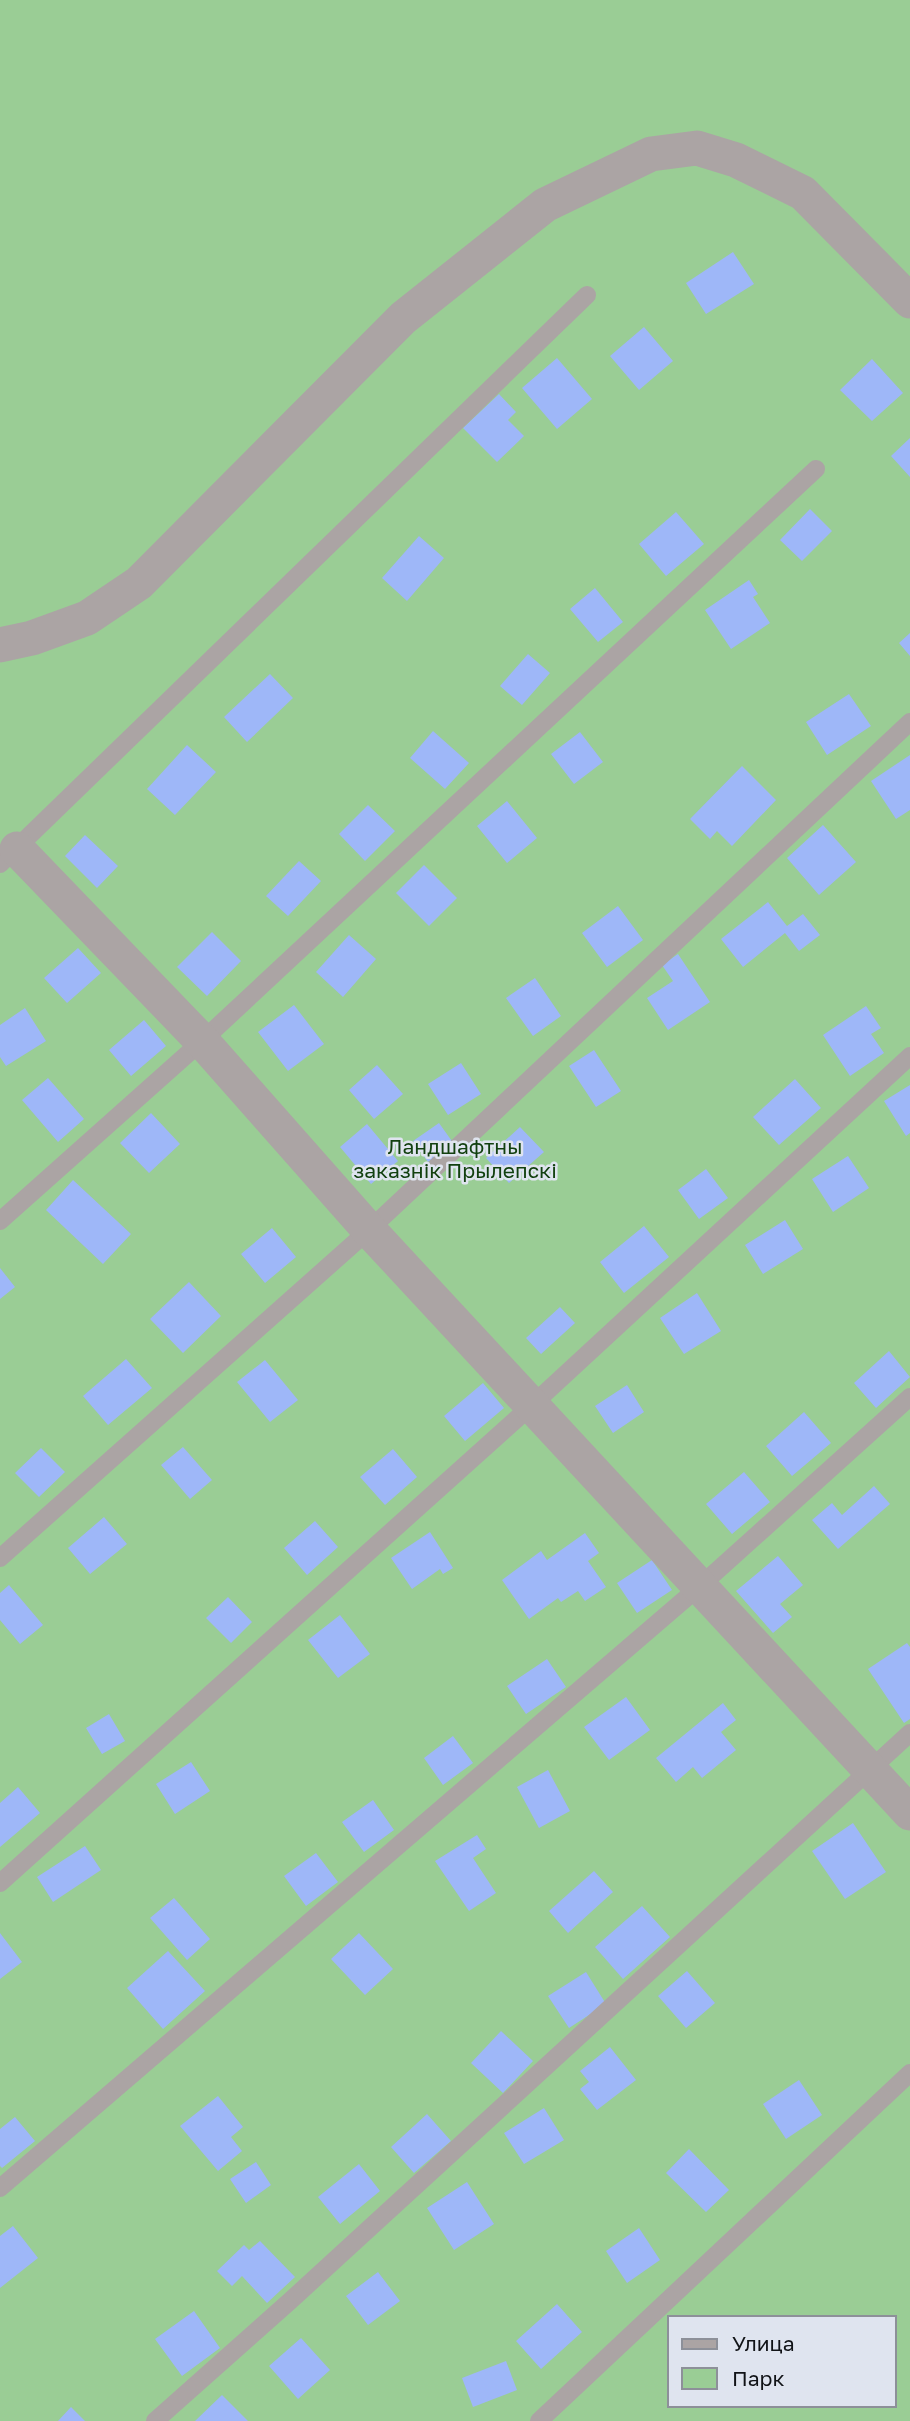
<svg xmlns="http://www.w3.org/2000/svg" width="910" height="2421" font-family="'Golos Text',sans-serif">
<rect width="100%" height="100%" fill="#dfe4ef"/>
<path fill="#9acd95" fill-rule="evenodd" d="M 0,0 L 910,0 L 910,2421 L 0,2421 ZM 670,2318 L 894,2318 L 894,2405 L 670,2405 Z"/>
<path fill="#9eb7f8" d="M 733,252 L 754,284 L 706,314 L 686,283 Z
M 644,327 L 673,361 L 639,390 L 610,356 Z
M 557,358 L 592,399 L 557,429 L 522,388 Z
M 872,359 L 903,393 L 872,421 L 840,390 Z
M 499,394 L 516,412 L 508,420 L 524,436 L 497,462 L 463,428 Z
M 910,438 L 910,477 L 891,456 Z
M 810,509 L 832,531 L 802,561 L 780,540 Z
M 676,512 L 704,544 L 666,576 L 639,544 Z
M 419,536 L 444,558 L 407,601 L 382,578 Z
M 749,580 L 758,594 L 753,597 L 770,623 L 731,649 L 705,610 Z
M 595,588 L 623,622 L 598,642 L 570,609 Z
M 910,633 L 910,656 L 899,643 Z
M 528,654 L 550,673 L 522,705 L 500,686 Z
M 270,674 L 293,698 L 247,742 L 224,717 Z
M 849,694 L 871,726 L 827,755 L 806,722 Z
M 433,731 L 469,763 L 445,789 L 410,758 Z
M 580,732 L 603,762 L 574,784 L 551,754 Z
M 187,745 L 216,772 L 175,815 L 147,789 Z
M 910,755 L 910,810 L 896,819 L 871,781 Z
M 742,766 L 776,800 L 732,846 L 717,831 L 710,839 L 690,819 Z
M 507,801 L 537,838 L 507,863 L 477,826 Z
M 368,805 L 395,831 L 365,861 L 339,834 Z
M 823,825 L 856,862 L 819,895 L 787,858 Z
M 85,835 L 118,866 L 97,888 L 65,856 Z
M 299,861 L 321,881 L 288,916 L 266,896 Z
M 424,865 L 457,898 L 429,926 L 396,893 Z
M 768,902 L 787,926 L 803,914 L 820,935 L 799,951 L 785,933 L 743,967 L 721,939 Z
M 618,906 L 643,940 L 607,967 L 582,933 Z
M 212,932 L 241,961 L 207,996 L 177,967 Z
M 349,935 L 376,959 L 343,997 L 316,972 Z
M 78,948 L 101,973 L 67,1003 L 44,978 Z
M 678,954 L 710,1002 L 668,1030 L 647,998 L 673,981 L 662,965 Z
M 535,978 L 561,1016 L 533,1036 L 506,998 Z
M 294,1005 L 324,1044 L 288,1071 L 258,1032 Z
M 866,1006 L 881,1028 L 871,1034 L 884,1053 L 850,1076 L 823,1035 Z
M 25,1008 L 46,1041 L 6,1066 L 0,1057 L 0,1025 Z
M 144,1020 L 166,1046 L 131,1076 L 109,1050 Z
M 594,1050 L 621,1091 L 596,1107 L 569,1066 Z
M 461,1063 L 481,1094 L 448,1115 L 428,1084 Z
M 377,1065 L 403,1094 L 374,1119 L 349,1090 Z
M 48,1078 L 84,1119 L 58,1142 L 22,1100 Z
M 795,1079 L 821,1108 L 779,1145 L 753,1117 Z
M 910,1085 L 910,1133 L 906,1136 L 884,1101 Z
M 151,1113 L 180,1144 L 149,1173 L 120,1143 Z
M 439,1123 L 454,1144 L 428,1162 L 413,1141 Z
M 367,1124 L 398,1161 L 371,1184 L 340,1147 Z
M 520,1127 L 544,1152 L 509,1183 L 486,1158 Z
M 848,1156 L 869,1188 L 833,1212 L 812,1179 Z
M 706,1169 L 728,1198 L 699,1219 L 678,1190 Z
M 73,1180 L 131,1234 L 103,1264 L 46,1210 Z
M 785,1220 L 803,1249 L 763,1274 L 745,1245 Z
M 644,1226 L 669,1257 L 624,1293 L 600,1262 Z
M 272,1228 L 296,1257 L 265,1283 L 241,1254 Z
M 0,1268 L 15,1287 L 0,1299 Z
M 189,1282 L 221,1316 L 183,1353 L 150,1319 Z
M 697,1293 L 721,1331 L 684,1354 L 660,1318 Z
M 560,1307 L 575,1323 L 541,1354 L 526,1338 Z
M 889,1351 L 910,1377 L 876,1408 L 854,1383 Z
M 126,1359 L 152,1388 L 108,1425 L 83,1396 Z
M 265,1360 L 298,1400 L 270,1422 L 237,1382 Z
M 483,1383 L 504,1408 L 465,1441 L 444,1416 Z
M 627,1385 L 644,1412 L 613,1433 L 595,1406 Z
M 804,1412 L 831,1443 L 792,1476 L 766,1446 Z
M 183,1447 L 212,1480 L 190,1499 L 161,1465 Z
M 41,1448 L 65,1472 L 39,1497 L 15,1473 Z
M 393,1449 L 417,1477 L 385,1505 L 360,1477 Z
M 744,1472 L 770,1502 L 732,1534 L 706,1504 Z
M 874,1486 L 890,1504 L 838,1549 L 812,1520 L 832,1503 L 842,1515 Z
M 104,1517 L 127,1544 L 90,1574 L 68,1548 Z
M 315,1521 L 338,1547 L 307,1575 L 284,1548 Z
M 430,1532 L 453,1568 L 443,1574 L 440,1569 L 412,1589 L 391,1558 Z
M 585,1533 L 599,1553 L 588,1561 L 606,1587 L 585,1601 L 578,1591 L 561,1602 L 558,1598 L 529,1619 L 502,1580 L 541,1551 L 547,1560 Z
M 778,1556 L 803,1585 L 780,1604 L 792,1617 L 773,1633 L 736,1591 Z
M 652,1560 L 672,1590 L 637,1613 L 617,1583 Z
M 9,1585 L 43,1625 L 20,1644 L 0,1620 L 0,1593 Z
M 228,1597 L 252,1622 L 231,1643 L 206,1618 Z
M 340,1615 L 370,1654 L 338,1678 L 308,1640 Z
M 907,1643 L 910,1647 L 910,1719 L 904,1723 L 868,1669 Z
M 547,1659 L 566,1687 L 526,1714 L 507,1686 Z
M 626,1697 L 650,1730 L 609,1760 L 584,1727 Z
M 723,1703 L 736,1720 L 721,1732 L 736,1750 L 702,1778 L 693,1767 L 676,1782 L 656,1758 Z
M 109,1714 L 125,1741 L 102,1754 L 86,1728 Z
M 453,1736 L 473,1763 L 443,1785 L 424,1758 Z
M 191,1762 L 210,1791 L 175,1814 L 156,1784 Z
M 548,1770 L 570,1811 L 539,1828 L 517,1787 Z
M 18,1787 L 40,1813 L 0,1847 L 0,1803 Z
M 373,1800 L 394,1830 L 364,1852 L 342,1822 Z
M 853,1823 L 886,1872 L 845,1899 L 812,1851 Z
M 477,1835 L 486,1849 L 473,1858 L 496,1893 L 469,1911 L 435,1861 Z
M 85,1846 L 101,1870 L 53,1902 L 37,1877 Z
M 316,1853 L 338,1882 L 306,1906 L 284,1876 Z
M 594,1871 L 613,1892 L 568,1933 L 549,1911 Z
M 174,1898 L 210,1939 L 187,1960 L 150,1918 Z
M 642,1906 L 670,1937 L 623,1979 L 595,1947 Z
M 0,1933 L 22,1962 L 0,1979 Z
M 359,1933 L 393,1969 L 365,1995 L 331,1959 Z
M 168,1951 L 205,1991 L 163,2029 L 127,1988 Z
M 687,1971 L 715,2003 L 686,2028 L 658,1996 Z
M 586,1972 L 606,2004 L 569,2028 L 548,1996 Z
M 501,2031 L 533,2061 L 503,2093 L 471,2063 Z
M 610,2047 L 636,2080 L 597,2110 L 580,2089 L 589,2082 L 580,2071 Z
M 799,2080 L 822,2115 L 786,2139 L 763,2104 Z
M 218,2096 L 243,2127 L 231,2137 L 242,2151 L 218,2171 L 180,2126 Z
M 544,2108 L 564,2140 L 524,2164 L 504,2133 Z
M 427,2114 L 451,2141 L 414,2173 L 391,2147 Z
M 15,2117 L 35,2141 L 2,2168 L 0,2166 L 0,2129 Z
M 689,2149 L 729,2190 L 706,2212 L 666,2173 Z
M 256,2162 L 271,2185 L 246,2203 L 230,2179 Z
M 359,2164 L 380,2191 L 340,2224 L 318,2197 Z
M 467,2182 L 494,2224 L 454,2250 L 427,2208 Z
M 13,2226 L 38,2258 L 0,2288 L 0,2236 Z
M 639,2228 L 660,2260 L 627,2283 L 606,2251 Z
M 260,2241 L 295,2277 L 267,2303 L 242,2276 L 232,2286 L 217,2271 L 244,2245 L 249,2250 Z
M 378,2272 L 400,2301 L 368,2325 L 346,2296 Z
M 557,2304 L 582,2332 L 541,2369 L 516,2341 Z
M 194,2311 L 220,2348 L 182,2376 L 155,2339 Z
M 301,2338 L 330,2370 L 298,2399 L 269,2366 Z
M 506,2361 L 517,2390 L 473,2407 L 462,2378 Z
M 222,2395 L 248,2421 L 195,2421 Z
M 71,2407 L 85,2421 L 58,2421 Z"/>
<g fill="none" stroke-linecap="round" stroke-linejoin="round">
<path stroke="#aba4a4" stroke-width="18" d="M 0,864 L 587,295
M 0,1221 L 202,1041 L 816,469
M 0,1558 L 369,1230 L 910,722
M 0,1883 L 531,1406 L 910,1056
M 0,2188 L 699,1587 L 910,1397
M 155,2421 L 290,2301 L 910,1733
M 539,2421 L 910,2073"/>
<path stroke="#aba4a4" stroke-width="35" d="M 0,645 L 32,638 L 87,618 L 139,583 L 403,318 L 545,205 L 651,154 L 697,148 L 736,160 L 803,193 L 910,301
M 17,849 L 202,1041 L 369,1230 L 910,1813"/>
</g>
<g text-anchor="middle" stroke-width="5" stroke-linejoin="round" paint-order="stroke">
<g font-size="21" fill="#12400f" stroke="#dfe4ef">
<text x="455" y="1154">Ландшафтны<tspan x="455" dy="24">заказнік Прылепскі</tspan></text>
</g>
</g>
<rect x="668" y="2316" width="228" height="91" fill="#dfe4ef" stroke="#8d9099" stroke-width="2"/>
<rect x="682" y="2339" width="35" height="10" fill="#aba4a4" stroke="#8d9099" stroke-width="2"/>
<text x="732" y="2351" font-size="21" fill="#111317">Улица</text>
<rect x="682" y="2368" width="35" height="21" fill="#9acd95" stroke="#8d9099" stroke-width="2"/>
<text x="732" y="2386" font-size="21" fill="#111317">Парк</text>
</svg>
